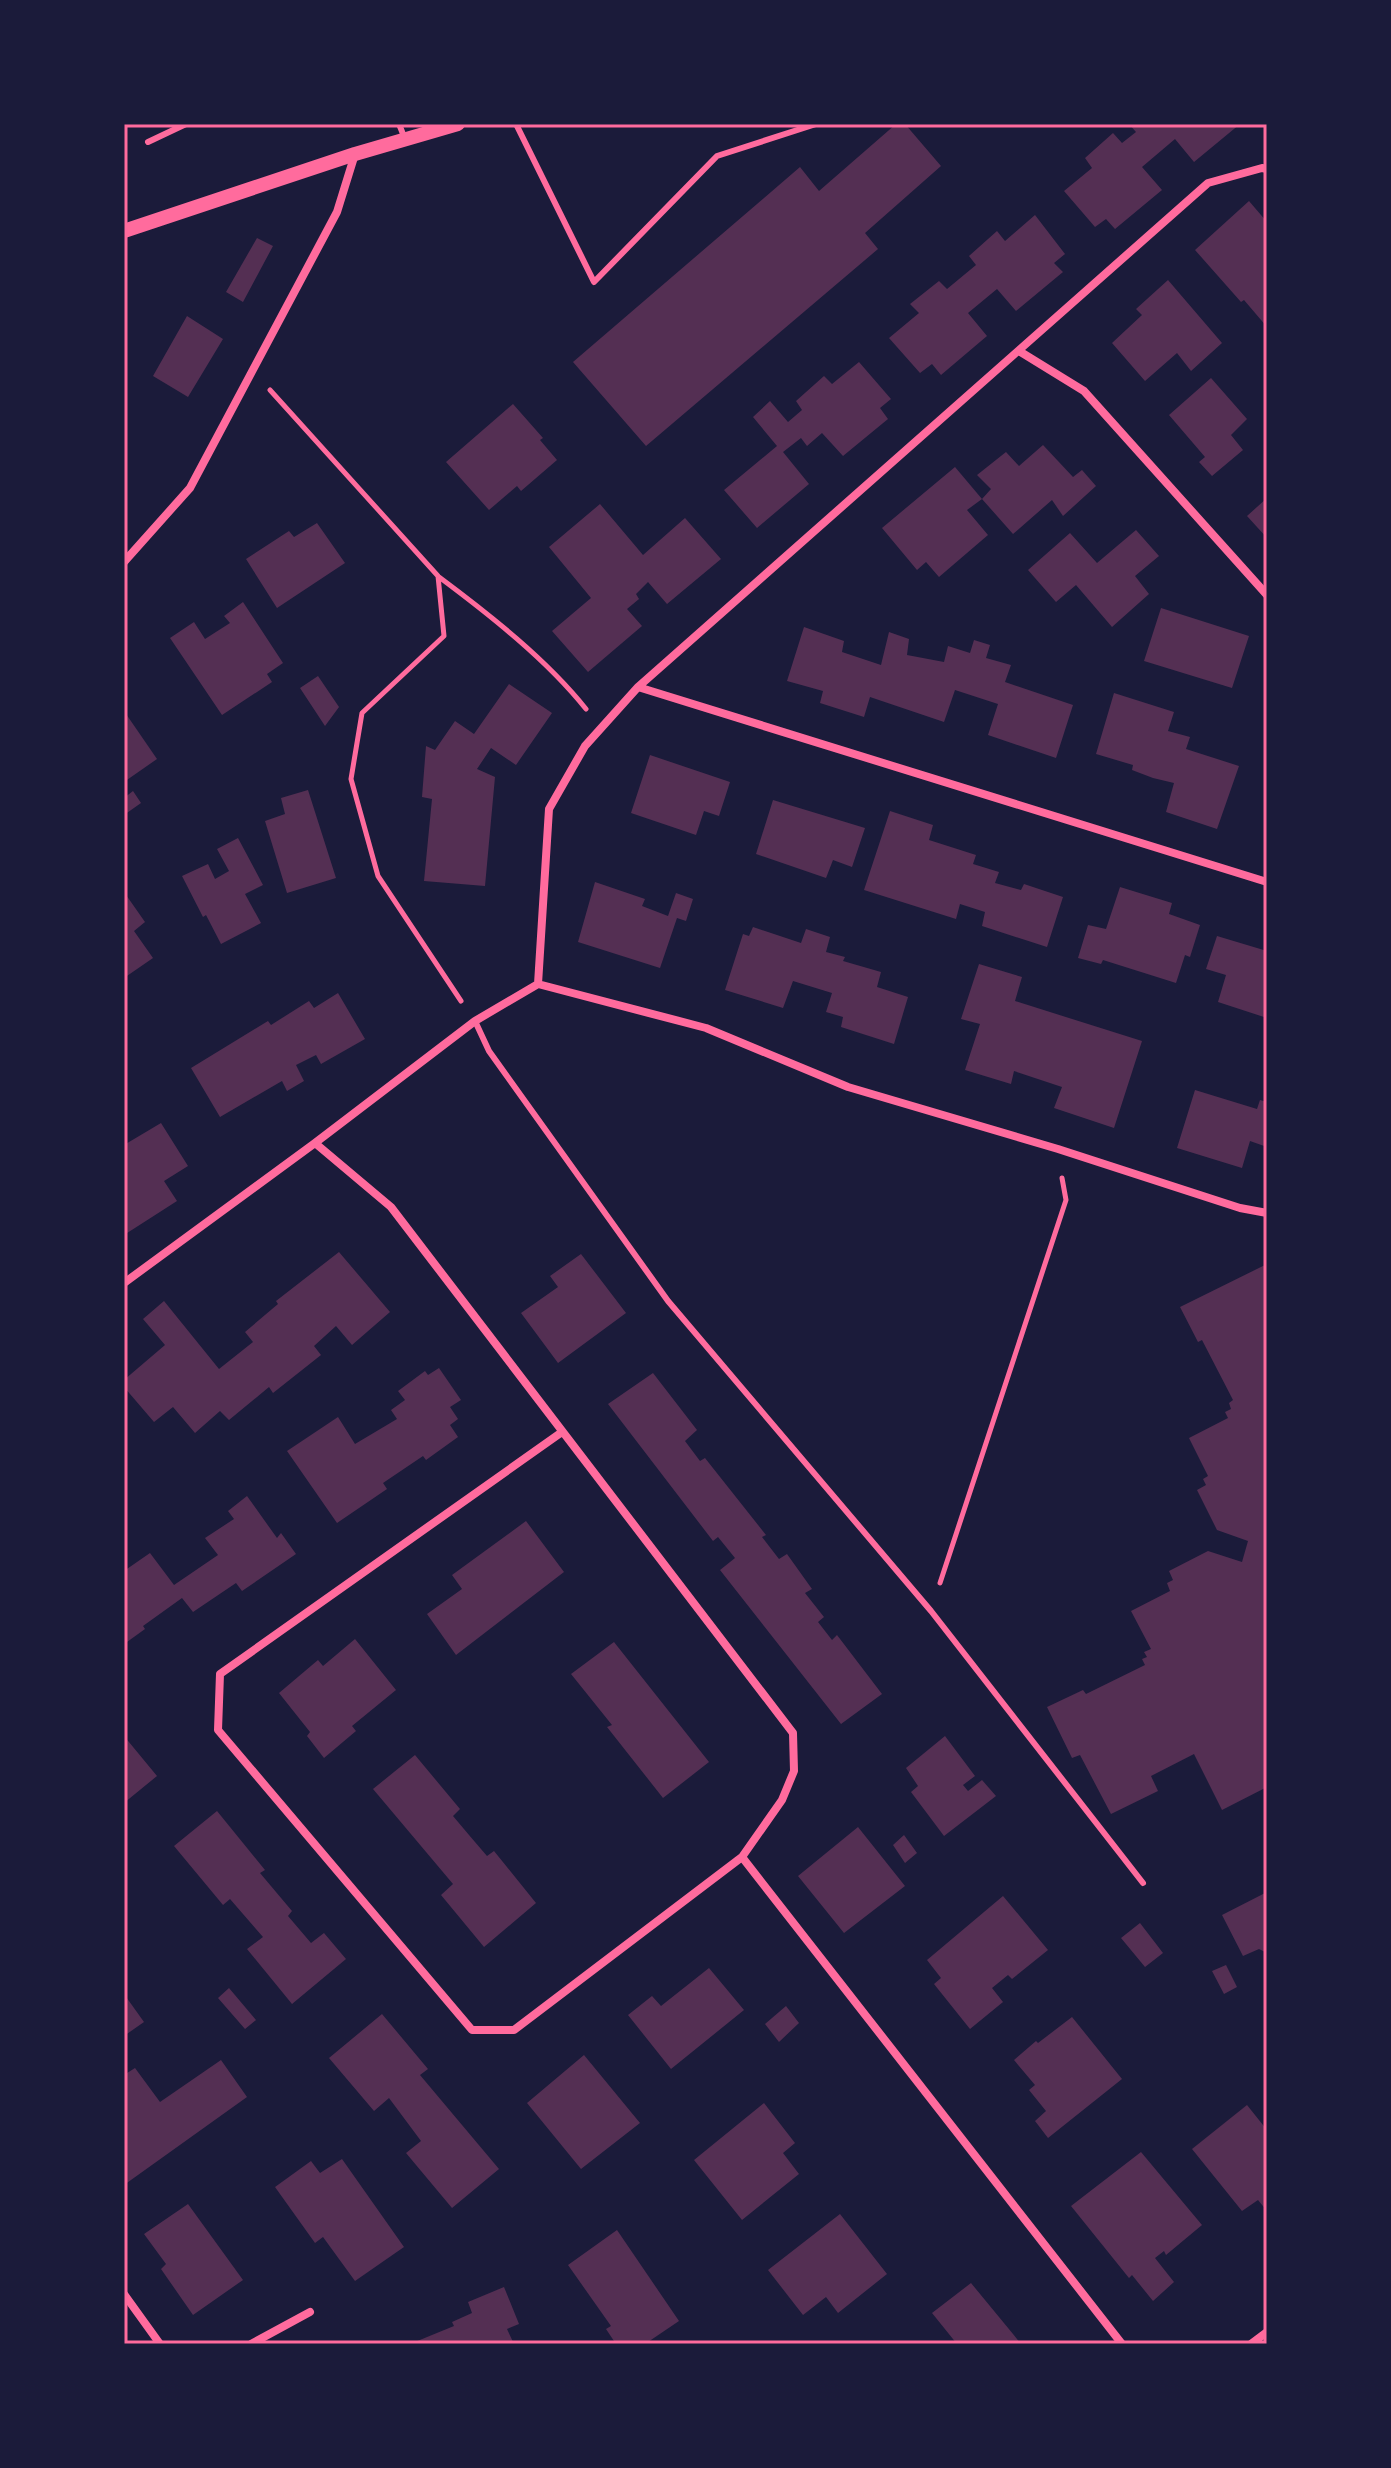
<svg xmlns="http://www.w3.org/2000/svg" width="1391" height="2468" font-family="'Crimson Pro',serif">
<rect width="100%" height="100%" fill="#1b1b3a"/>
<path fill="#542f53" d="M 896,124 L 905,124 L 941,166 L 865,233 L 878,249 L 646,446 L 573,362 L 800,167 L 819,191 Z
M 1129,124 L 1240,124 L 1194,162 L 1175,139 L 1142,167 L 1162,190 L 1115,229 L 1106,219 L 1095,227 L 1064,191 L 1092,168 L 1085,158 L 1113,133 L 1122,143 L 1136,132 Z
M 1249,201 L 1267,222 L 1267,327 L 1244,300 L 1241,302 L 1195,250 Z
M 1035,215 L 1065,254 L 1054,263 L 1063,272 L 1016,311 L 997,289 L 968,313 L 987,336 L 941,375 L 932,364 L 920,373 L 889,338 L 919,313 L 910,304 L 939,281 L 947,289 L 976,265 L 969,256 L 997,231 L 1005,241 Z
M 257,238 L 273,246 L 243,302 L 226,292 Z
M 1168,280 L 1222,343 L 1191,371 L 1177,353 L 1145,381 L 1112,343 L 1142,315 L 1136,309 Z
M 187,316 L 223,339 L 188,397 L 153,376 Z
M 859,362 L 891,399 L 880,408 L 888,419 L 843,456 L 822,433 L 807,446 L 801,438 L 783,452 L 809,484 L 757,528 L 724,490 L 777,446 L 753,417 L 770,401 L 788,422 L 802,410 L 796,401 L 824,376 L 832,384 Z
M 1211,378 L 1247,419 L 1231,435 L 1243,450 L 1212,476 L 1199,462 L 1205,457 L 1169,415 Z
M 513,404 L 543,438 L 540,440 L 557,460 L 521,491 L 517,486 L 489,510 L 446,462 Z
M 1043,445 L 1073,477 L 1082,470 L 1096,486 L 1063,516 L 1052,500 L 1013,534 L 982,499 L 991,489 L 977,475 L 1006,452 L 1019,466 Z
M 955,467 L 982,499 L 967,510 L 988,535 L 939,577 L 926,562 L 917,570 L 882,528 Z
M 1267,498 L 1267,538 L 1247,516 Z
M 600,504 L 643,555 L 685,518 L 721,559 L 667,604 L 648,582 L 636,594 L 639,599 L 627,609 L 642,626 L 588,672 L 552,631 L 591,598 L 549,547 Z
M 317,523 L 345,563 L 277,608 L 246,559 L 289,531 L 294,537 Z
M 1136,530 L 1159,556 L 1135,576 L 1149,594 L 1112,627 L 1076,585 L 1056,602 L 1028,570 L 1070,533 L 1097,563 Z
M 243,602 L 283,663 L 267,674 L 272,682 L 222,715 L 170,638 L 194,622 L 205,639 L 230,623 L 224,616 Z
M 1161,608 L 1249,636 L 1232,688 L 1144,661 Z
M 804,627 L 844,641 L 842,652 L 881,665 L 889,632 L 909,639 L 907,655 L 944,662 L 948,646 L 970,653 L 974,640 L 990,645 L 986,658 L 1011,665 L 1005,682 L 1073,705 L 1056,758 L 988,735 L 998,704 L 955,690 L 944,722 L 870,697 L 864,717 L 820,703 L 823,691 L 787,681 Z
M 318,676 L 339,707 L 325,726 L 300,688 Z
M 509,684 L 552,713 L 516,765 L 491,748 L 477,769 L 495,777 L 485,886 L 424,881 L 432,799 L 422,797 L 426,746 L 435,750 L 455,721 L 474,734 Z
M 1114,693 L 1174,712 L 1168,731 L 1190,737 L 1186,749 L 1239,766 L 1217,829 L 1166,812 L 1174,783 L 1153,778 L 1132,770 L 1133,765 L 1096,754 Z
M 124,711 L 157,759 L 124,782 Z
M 650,755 L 730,782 L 719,816 L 704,811 L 696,835 L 631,813 Z
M 308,790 L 336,878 L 287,893 L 265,821 L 285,814 L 281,798 Z
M 133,791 L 141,803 L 124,815 L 124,798 Z
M 773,800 L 865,828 L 852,867 L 833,860 L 826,878 L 756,854 Z
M 890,811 L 933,825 L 929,840 L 976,855 L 973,864 L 999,872 L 995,883 L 1021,890 L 1024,884 L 1063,897 L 1047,947 L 982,926 L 985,912 L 960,904 L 956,919 L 864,890 Z
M 238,838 L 263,885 L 245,894 L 261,923 L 221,944 L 206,915 L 203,917 L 182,876 L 208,864 L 215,879 L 229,871 L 217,849 Z
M 595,882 L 645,899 L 642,906 L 668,916 L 676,893 L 693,899 L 686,921 L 677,918 L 660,968 L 578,942 Z
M 1120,887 L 1172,903 L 1169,914 L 1200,925 L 1190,957 L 1185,955 L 1176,983 L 1103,960 L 1101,964 L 1078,958 L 1088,925 L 1106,929 Z
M 124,892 L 145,922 L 134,931 L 153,958 L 124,978 Z
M 753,927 L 801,943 L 806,929 L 830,937 L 826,952 L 845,957 L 843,961 L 881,972 L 877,987 L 908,997 L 894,1044 L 841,1027 L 843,1017 L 826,1012 L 832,993 L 793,981 L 783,1008 L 725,990 L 743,934 L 749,936 Z
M 1217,936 L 1267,951 L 1267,1018 L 1218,1002 L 1226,975 L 1206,969 Z
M 979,964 L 1022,977 L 1015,1001 L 1142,1041 L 1114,1128 L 1054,1108 L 1062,1087 L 1014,1071 L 1011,1084 L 965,1070 L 980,1024 L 961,1019 Z
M 338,993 L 365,1039 L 321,1064 L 316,1055 L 296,1065 L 304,1081 L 287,1091 L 282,1081 L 220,1117 L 191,1068 L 268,1021 L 271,1025 L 309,1001 L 314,1008 Z
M 1195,1090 L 1257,1109 L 1260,1100 L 1267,1102 L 1267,1147 L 1250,1141 L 1242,1168 L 1177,1148 Z
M 161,1123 L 188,1166 L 164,1181 L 177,1201 L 124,1235 L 124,1145 Z
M 339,1252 L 390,1312 L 352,1345 L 336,1326 L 314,1346 L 321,1355 L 273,1393 L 269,1387 L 229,1420 L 220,1411 L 195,1433 L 173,1407 L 154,1422 L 124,1387 L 124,1380 L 165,1345 L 143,1319 L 164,1301 L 219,1369 L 253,1342 L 245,1332 L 278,1304 L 276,1301 Z
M 581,1254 L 626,1313 L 558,1363 L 521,1313 L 558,1287 L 550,1276 Z
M 1267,1264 L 1267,1787 L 1222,1810 L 1194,1754 L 1151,1776 L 1158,1791 L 1111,1814 L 1080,1755 L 1072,1758 L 1047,1707 L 1083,1690 L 1086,1694 L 1145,1665 L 1142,1659 L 1147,1657 L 1144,1652 L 1151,1649 L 1131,1611 L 1170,1591 L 1167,1583 L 1173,1580 L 1169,1571 L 1208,1551 L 1242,1562 L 1248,1541 L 1217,1530 L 1197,1490 L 1206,1485 L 1203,1479 L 1208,1476 L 1189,1438 L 1228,1418 L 1225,1412 L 1231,1409 L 1229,1403 L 1233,1400 L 1202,1340 L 1198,1342 L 1180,1307 Z
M 439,1368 L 461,1400 L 450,1407 L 458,1419 L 450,1425 L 458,1437 L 426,1460 L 423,1456 L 383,1483 L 387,1489 L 337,1523 L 287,1451 L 338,1417 L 355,1444 L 397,1419 L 391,1410 L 405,1400 L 398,1391 L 425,1371 L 428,1375 Z
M 653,1373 L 697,1430 L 685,1441 L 700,1461 L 705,1458 L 766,1535 L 762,1537 L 779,1559 L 787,1554 L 812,1589 L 805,1593 L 824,1617 L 818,1622 L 832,1640 L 837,1635 L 882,1694 L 841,1724 L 720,1570 L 735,1558 L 718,1537 L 713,1541 L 608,1404 Z
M 247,1496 L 277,1538 L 281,1533 L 296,1554 L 242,1591 L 236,1583 L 193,1612 L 182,1598 L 143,1626 L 145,1629 L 127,1642 L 124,1637 L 124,1571 L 150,1553 L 174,1585 L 218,1555 L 205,1538 L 234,1519 L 228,1511 Z
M 526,1521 L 564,1572 L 456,1655 L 427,1614 L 462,1589 L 452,1575 Z
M 355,1639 L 396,1690 L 352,1726 L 356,1731 L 324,1758 L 307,1736 L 310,1732 L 279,1693 L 318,1660 L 323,1666 Z
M 614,1642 L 709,1762 L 663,1798 L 607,1727 L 612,1725 L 571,1674 Z
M 124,1736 L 157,1776 L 124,1803 Z
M 945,1736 L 975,1776 L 963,1785 L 968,1791 L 982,1780 L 996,1796 L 944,1836 L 911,1792 L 918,1786 L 906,1768 Z
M 415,1755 L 460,1809 L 453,1816 L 469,1835 L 487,1856 L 494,1851 L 536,1903 L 484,1947 L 441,1895 L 453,1884 L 373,1789 Z
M 217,1811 L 265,1870 L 260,1873 L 292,1911 L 288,1916 L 311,1943 L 324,1933 L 346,1959 L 292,2004 L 247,1949 L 263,1937 L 230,1899 L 223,1905 L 174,1846 Z
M 858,1827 L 905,1886 L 844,1933 L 798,1876 Z
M 904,1835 L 917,1853 L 905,1863 L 893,1845 Z
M 1267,1892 L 1267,1953 L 1259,1949 L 1243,1956 L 1222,1915 Z
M 1003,1896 L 1048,1950 L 1012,1979 L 1008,1975 L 992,1988 L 1003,2002 L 970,2029 L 934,1984 L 941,1978 L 927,1960 Z
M 1140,1923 L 1163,1953 L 1145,1967 L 1121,1938 Z
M 1226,1965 L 1237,1987 L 1224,1994 L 1212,1971 Z
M 709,1968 L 744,2010 L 671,2069 L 628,2015 L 652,1996 L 661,2006 Z
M 229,1988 L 256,2020 L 245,2029 L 218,1998 Z
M 124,1994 L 144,2022 L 124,2036 Z
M 786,2006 L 799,2023 L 779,2042 L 765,2024 Z
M 382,2014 L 428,2069 L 420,2075 L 499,2169 L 452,2208 L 406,2153 L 421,2141 L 389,2098 L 374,2111 L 329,2058 Z
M 1072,2017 L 1122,2079 L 1048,2138 L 1035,2121 L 1046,2111 L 1029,2090 L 1035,2085 L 1014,2060 L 1036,2041 L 1038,2043 Z
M 584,2055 L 640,2123 L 581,2169 L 527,2103 Z
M 221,2060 L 247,2097 L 124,2185 L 124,2075 L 135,2068 L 160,2102 Z
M 764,2103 L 795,2143 L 783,2153 L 799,2174 L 742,2220 L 694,2160 Z
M 1247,2105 L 1267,2130 L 1267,2211 L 1258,2200 L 1242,2211 L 1192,2149 Z
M 1141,2152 L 1202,2225 L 1166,2255 L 1164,2251 L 1155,2258 L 1174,2282 L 1153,2301 L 1132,2275 L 1129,2278 L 1071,2206 Z
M 342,2159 L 404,2247 L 355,2281 L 323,2237 L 315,2243 L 275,2187 L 311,2161 L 320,2173 Z
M 188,2204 L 243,2280 L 193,2315 L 161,2269 L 166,2264 L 144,2234 Z
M 840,2214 L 887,2274 L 838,2313 L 826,2297 L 803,2315 L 768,2270 Z
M 617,2230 L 679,2321 L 645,2344 L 616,2344 L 606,2329 L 611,2326 L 568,2265 Z
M 971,2283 L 1013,2334 L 1021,2344 L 957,2344 L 932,2313 Z
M 504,2287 L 519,2324 L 507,2329 L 514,2344 L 410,2344 L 454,2326 L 452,2322 L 472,2313 L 468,2302 Z"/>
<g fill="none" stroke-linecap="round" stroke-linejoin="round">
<path stroke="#ff6b9d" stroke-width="5" d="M 270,390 L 438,576 L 444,636 L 362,713 L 351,779 L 378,876 L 461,1001
M 439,577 C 490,615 547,660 586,709
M 940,1583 L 1066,1200 L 1062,1178"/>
<path stroke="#ff6b9d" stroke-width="6" d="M 399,124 L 405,139
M 516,124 L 594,282 L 717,156 L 816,124
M 148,142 L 186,124
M 475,1021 L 489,1051 L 668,1301 L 931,1611 L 1143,1883"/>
<path stroke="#ff6b9d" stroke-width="8" d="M 1019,351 L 1084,391 L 1267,595
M 124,562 L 190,488 L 337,212 L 355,154
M 638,687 L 1267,882
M 538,984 L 549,809 L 585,746 L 638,687 L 1208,183 L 1262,168 L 1267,169
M 315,1143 L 475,1021 L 538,984 L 706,1028 L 848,1087 L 1058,1149 L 1240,1208 L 1267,1213
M 124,1283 L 315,1143 L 391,1207 L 793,1733 L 794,1771 L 782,1800 L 742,1857 L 1122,2344
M 562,1432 L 220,1674 L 218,1730 L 472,2030 L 514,2030 L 742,1857
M 124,2294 L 160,2344
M 251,2344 L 310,2312
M 1251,2344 L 1267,2332"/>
<path stroke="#ff6b9d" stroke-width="14" d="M 124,231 L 355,154 L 458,124"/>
</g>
<rect width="1391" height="2468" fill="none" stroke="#1b1b3a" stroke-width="252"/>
<rect x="126" y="126" width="1139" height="2216" fill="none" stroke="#ff6b9d" stroke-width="3"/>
</svg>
